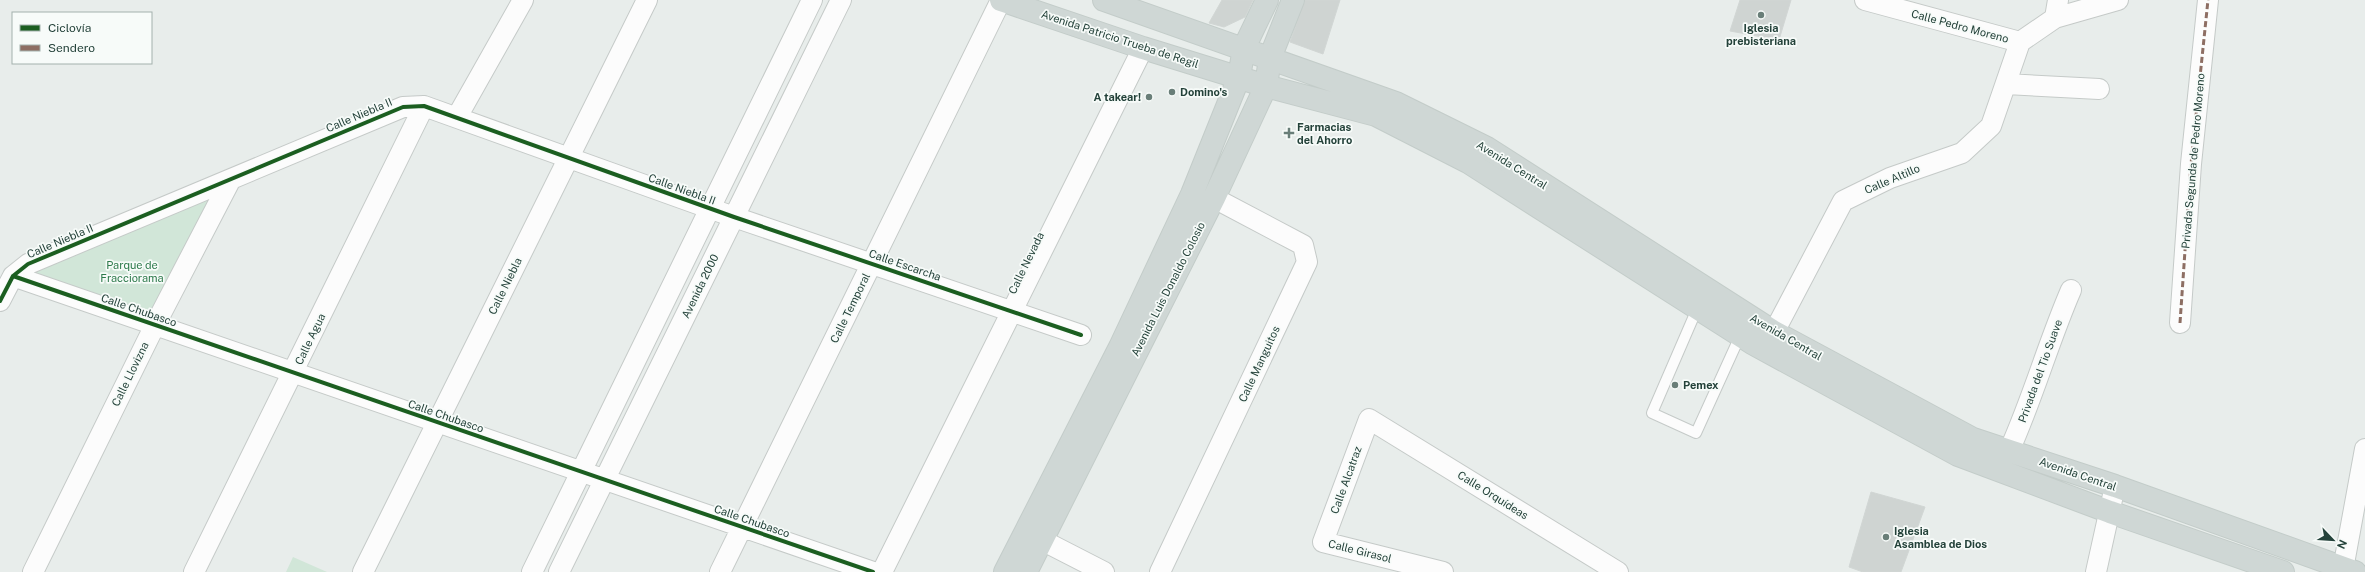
<svg xmlns="http://www.w3.org/2000/svg" width="2365" height="572" font-family="'Public Sans',sans-serif">
<rect width="100%" height="100%" fill="#e8edeb"/>
<path fill="#d1e6d8" d="M 226,181 L 155,325 L 13,276 Z
M 293,557 L 327,572 L 286,572 Z"/>
<path fill="#cfd4d2" stroke="#d1d6d4" d="M 1222,0 L 1253,0 L 1245,17 L 1224,27 L 1209,23 Z
M 1305,0 L 1340,0 L 1323,54 L 1290,42 Z
M 1740,0 L 1791,0 L 1779,40 L 1730,31 Z
M 1871,492 L 1925,507 L 1901,572 L 1863,572 L 1849,567 Z"/>
<g fill="none" stroke-linecap="round" stroke-linejoin="round">
<defs>
<path id="service" d="M 1697,309 L 1652,413 L 1696,433 L 1740,336"/>
<path id="minor" d="M 1865,0 L 2020,42 L 2055,18 L 2118,0
M 2055,18 L 2058,0
M 2006,84 L 2099,89
M 457,117 L 523,0
M 13,276 L 873,572
M 0,301 L 13,276 L 28,264 L 403,107 L 424,106 L 734,217 L 1081,335
M 2180,323 L 2191,164 L 2208,0
M 1774,332 L 1843,201 L 1890,178 L 1962,153 L 1991,126 L 2020,42
M 2009,451 C 2033,398 2048,343 2071,290
M 1028,533 L 1104,572
M 2343,569 L 2365,449
M 33,572 L 155,325 L 231,179
M 194,572 L 424,106
M 363,572 L 647,0
M 532,572 L 812,0
M 559,572 L 841,0
M 720,572 L 1001,0
M 882,572 L 1143,48
M 1160,572 L 1307,262 L 1303,245 L 1214,198
M 1443,572 L 1323,542 L 1369,419 L 1618,572
M 2096,572 L 2115,486"/>
<path id="primary" d="M 1001,0 L 1143,48 L 1266,86 L 1376,115 L 1468,162 L 1752,343 L 1958,455 L 2110,512 L 2283,572
M 1104,0 L 1396,103 L 1487,148 L 1774,332 L 1973,439 L 2115,486 L 2355,572
M 1005,572 L 1120,347 L 1192,194 L 1239,77 L 1244,48 L 1267,0
M 1026,572 L 1214,198 L 1266,86 L 1270,58 L 1293,0"/>
</defs>
<use href="#service" stroke="#c5cac8" stroke-width="12"/>
<use href="#minor" stroke="#c5cac8" stroke-width="22"/>
<use href="#primary" stroke="#c3ccc9" stroke-width="24"/>
<use href="#service" stroke="#fcfcfc" stroke-width="10"/>
<use href="#minor" stroke="#fcfcfc" stroke-width="20"/>
<use href="#primary" stroke="#cfd7d5" stroke-width="22"/>
<path stroke="#8d6e63" stroke-width="3" stroke-dasharray="6 3" stroke-linecap="butt" d="M 2180,323 L 2191,164 L 2208,0"/>
<defs>
<path id="cycleway" d="M 13,276 L 873,572
M 0,301 L 13,276 L 28,264 L 403,107 L 424,106 L 734,217 L 1081,335"/>
</defs>
<use href="#cycleway" stroke="#f7fbf9" stroke-width="6"/>
<use href="#cycleway" stroke="#1b5e20" stroke-width="4"/>
</g>
<g fill="#697e78" stroke="#f7fbf9" stroke-width="1.5">
<circle cx="1761" cy="15" r="4"/>
<circle cx="1172" cy="92" r="4"/>
<circle cx="1149" cy="97" r="4"/>
<path d="M1287 127h4v4h4v4h-4v4h-4v-4h-4v-4h4z"/>
<circle cx="1675" cy="385" r="4"/>
<circle cx="1886" cy="537" r="4"/>
</g>
<g text-anchor="middle" stroke-width="3.5" stroke-linejoin="round" paint-order="stroke">
<g font-size="11" fill="#24423a" stroke="#f7fbf9">
<text transform="translate(1960 26) rotate(15)" y="4">Calle Pedro Moreno</text>
<text transform="translate(1120 39) rotate(18)" y="4">Avenida Patricio Trueba de Regil</text>
<text transform="translate(359 115) rotate(-23)" y="4">Calle Niebla II</text>
<text transform="translate(2193 161) rotate(-85)" y="4">Privada Segunda de Pedro Moreno</text>
<text transform="translate(1512 165) rotate(32)" y="4">Avenida Central</text>
<text transform="translate(1892 179) rotate(-23)" y="4">Calle Altillo</text>
<text transform="translate(682 189) rotate(20)" y="4">Calle Niebla II</text>
<text transform="translate(60 241) rotate(-23)" y="4">Calle Niebla II</text>
<text transform="translate(1026 263) rotate(-64)" y="4">Calle Nevada</text>
<text transform="translate(905 265) rotate(19)" y="4">Calle Escarcha</text>
<text transform="translate(505 286) rotate(-64)" y="4">Calle Niebla</text>
<text transform="translate(700 286) rotate(-64)" y="4">Avenida 2000</text>
<text transform="translate(1168 289) rotate(-63)" y="4">Avenida Luis Donaldo Colosio</text>
<text transform="translate(850 308) rotate(-64)" y="4">Calle Temporal</text>
<text transform="translate(139 310) rotate(19)" y="4">Calle Chubasco</text>
<text transform="translate(1786 337) rotate(30)" y="4">Avenida Central</text>
<text transform="translate(310 339) rotate(-64)" y="4">Calle Agua</text>
<text transform="translate(1259 364) rotate(-65)" y="4">Calle Manguitos</text>
<text transform="translate(2040 371) rotate(-70)" y="4">Privada del Tio Suave</text>
<text transform="translate(130 374) rotate(-64)" y="4">Calle Llovizna</text>
<text transform="translate(446 416) rotate(19)" y="4">Calle Chubasco</text>
<text transform="translate(2078 474) rotate(19)" y="4">Avenida Central</text>
<text transform="translate(1346 480) rotate(-70)" y="4">Calle Alcatraz</text>
<text transform="translate(1493 495) rotate(32)" y="4">Calle Orquídeas</text>
<text transform="translate(752 521) rotate(19)" y="4">Calle Chubasco</text>
<text transform="translate(1360 551) rotate(14)" y="4">Calle Girasol</text>
</g>
<g font-size="11" font-weight="bold" fill="#24423a" stroke="#f7fbf9" text-anchor="start">
<text x="1761" y="32" text-anchor="middle">Iglesia<tspan x="1761" dy="13">prebisteriana</tspan></text>
<text x="1180" y="96">Domino's</text>
<text x="1141" y="101" text-anchor="end">A takear!</text>
<text x="1297" y="131">Farmacias<tspan x="1297" dy="13">del Ahorro</tspan></text>
<text x="1683" y="389">Pemex</text>
<text x="1894" y="535">Iglesia<tspan x="1894" dy="13">Asamblea de Dios</tspan></text>
</g>
<g font-size="11" fill="#2d7a4b" stroke="#f7fbf9">
<text x="132" y="269">Parque de<tspan x="132" dy="13">Fracciorama</tspan></text>
</g>
</g>
<rect x="12" y="12" width="140" height="52" fill="#f7fbf9" stroke="#a3b1ad"/>
<rect x="20" y="25" width="20" height="6" fill="#1b5e20" stroke="#a3b1ad"/>
<text x="48" y="32" font-size="12" fill="#24423a">Ciclovía</text>
<rect x="20" y="45" width="20" height="6" fill="#8d6e63" stroke="#a3b1ad"/>
<text x="48" y="52" font-size="12" fill="#24423a">Sendero</text>
<g transform="translate(2333 540) rotate(115)" stroke="#f7fbf9" stroke-width="3" paint-order="stroke">
<path d="M0-3L7 15L0 10L-7 15Z" fill="#24423a"/>
<text y="-6" font-size="11" font-weight="bold" text-anchor="middle" fill="#24423a">N</text>
</g>
</svg>
